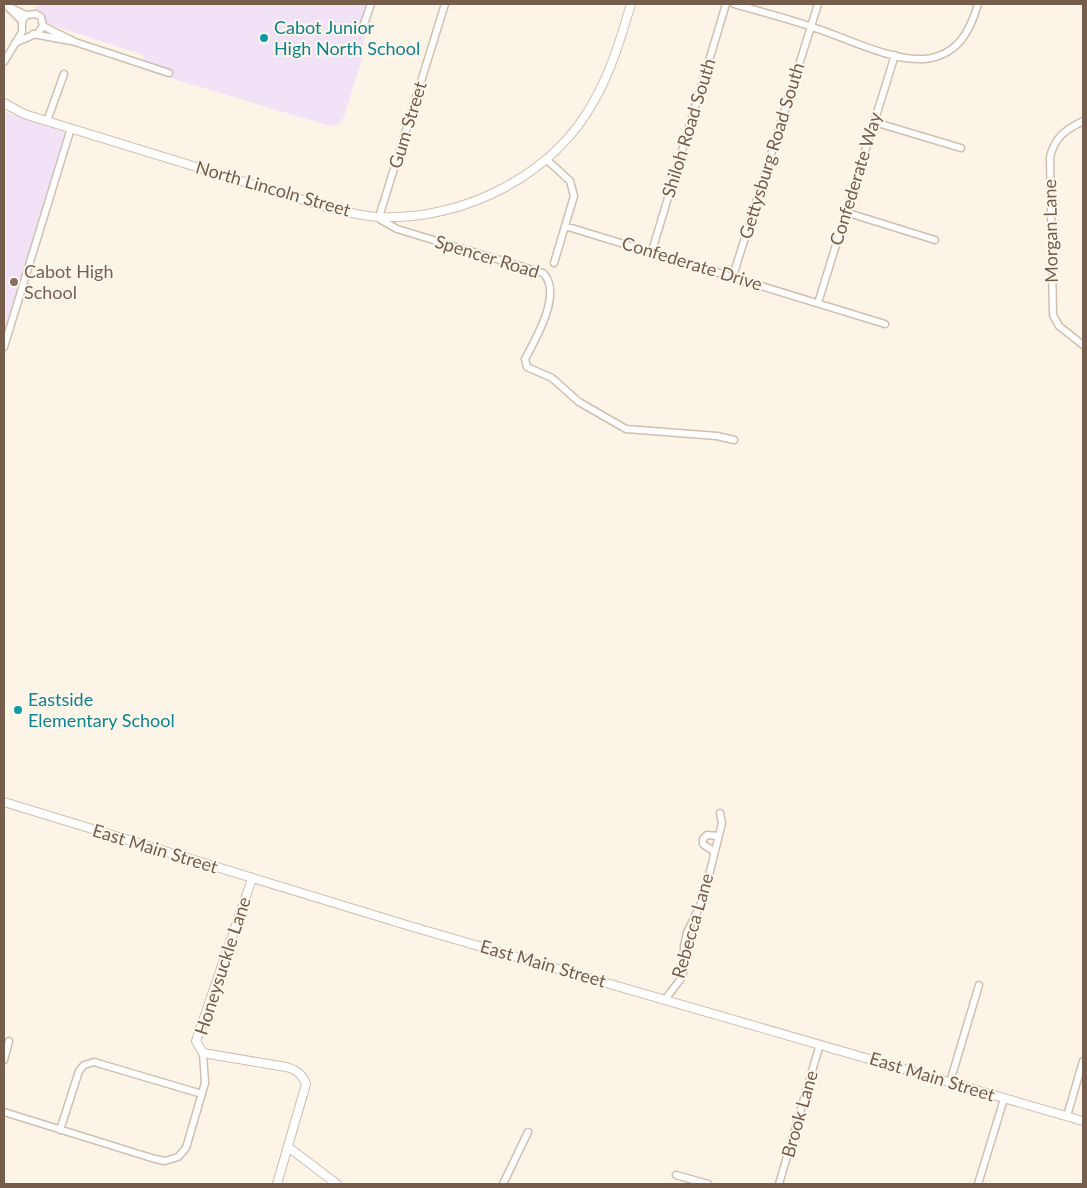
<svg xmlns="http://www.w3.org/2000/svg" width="1087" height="1188" font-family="Lato,sans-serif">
<rect width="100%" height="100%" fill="#fcf4e6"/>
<path fill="#f1e2f8" d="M 38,4 L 367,4 L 362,21 L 370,23 L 363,44 L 363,55 L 344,117 L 339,124 L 330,126 L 140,69 L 144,55 L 40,21 L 32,16 Z
M 4,112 L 61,130 L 67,135 L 4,347 Z"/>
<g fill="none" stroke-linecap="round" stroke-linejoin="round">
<defs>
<path id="minor" d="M 5,4 L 22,21
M 445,4 L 379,217 L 381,220 L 397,229 L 543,273 C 563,292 536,339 525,359 L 527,367 L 552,378 L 579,402 L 626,429 L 717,436 L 734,440
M 734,4 C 762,12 790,19 818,29 C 848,39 892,61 924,59 C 957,56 970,32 978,4
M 9,7 L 26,15 L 36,14 L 41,17 L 43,26 L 75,42 L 169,73
M 364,24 L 371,4
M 33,34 L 71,41
M 17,42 L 38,33 L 43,26
M 4,62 L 22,32 L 22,21 L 26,15
M 47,121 L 64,74
M 1083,121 C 1065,130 1055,137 1050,157 L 1053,315 L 1059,326 L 1083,345
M 874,122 L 961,148
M 546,159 L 570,181 L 574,196 L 554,263
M 845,212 L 935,240
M 565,226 L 885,324
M 652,251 L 726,4
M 733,276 L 818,4
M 818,303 L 895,55
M 4,347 L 71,128
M 713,851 L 703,844 L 703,839 L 707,835 L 718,836
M 666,998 L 680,980 L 684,970 L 684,946 L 687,933 L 703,899 L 722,823 L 720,813
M 4,1060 L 9,1041
M 950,1082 L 979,985
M 4,1112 L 155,1159 L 165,1161 L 178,1157 L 186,1148 L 205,1083 L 203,1053
M 1067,1116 L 1083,1061
M 60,1130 L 79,1071 L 84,1065 L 94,1062 L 202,1094
M 676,1175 L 708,1184
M 503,1184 L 528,1132
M 779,1184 L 820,1044
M 978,1184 L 1004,1099"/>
<path id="tertiary" d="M 4,103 L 24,114 L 323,206 C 341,211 360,216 379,217 C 463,221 555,175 595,99 C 612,69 621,37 631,4
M 4,802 L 413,927 L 1083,1121
M 252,879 L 196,1041 L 203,1053 L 286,1067 C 297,1070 302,1074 306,1084 L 277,1184
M 288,1147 L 337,1184"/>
</defs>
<use href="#minor" stroke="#d0bfaf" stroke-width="9"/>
<use href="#tertiary" stroke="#d0bfaf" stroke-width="10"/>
<use href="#minor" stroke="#fff" stroke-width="6"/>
<use href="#tertiary" stroke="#fff" stroke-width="8"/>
</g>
<g fill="#0f9aa8" stroke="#fff8ec" stroke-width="2">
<circle cx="264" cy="38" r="5"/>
<circle cx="18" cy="710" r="5"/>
</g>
<circle fill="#8d6e63" stroke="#fff8ec" stroke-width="2" cx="14" cy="282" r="5"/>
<g text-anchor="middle" stroke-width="4" stroke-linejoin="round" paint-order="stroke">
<g font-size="18" fill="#0d838f" stroke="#fff8ec" text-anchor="start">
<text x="274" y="34">Cabot Junior<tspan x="274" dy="21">High North School</tspan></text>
<text x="28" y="706">Eastside<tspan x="28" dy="21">Elementary School</tspan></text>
</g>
<g font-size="18" fill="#755c4b" stroke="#fff8ec">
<text transform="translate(408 125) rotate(-73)" y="6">Gum Street</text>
<text transform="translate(689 128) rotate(-73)" y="6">Shiloh Road South</text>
<text transform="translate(772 151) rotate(-73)" y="6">Gettysburg Road South</text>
<text transform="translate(856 179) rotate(-73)" y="6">Confederate Way</text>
<text transform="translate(273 189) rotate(16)" y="6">North Lincoln Street</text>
<text transform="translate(1051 231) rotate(-91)" y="6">Morgan Lane</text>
<text transform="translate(487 257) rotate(17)" y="6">Spencer Road</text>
<text transform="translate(692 264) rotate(17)" y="6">Confederate Drive</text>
<text transform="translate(155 849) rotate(17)" y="6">East Main Street</text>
<text transform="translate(693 926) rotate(-74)" y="6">Rebecca Lane</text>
<text transform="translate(543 964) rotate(16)" y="6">East Main Street</text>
<text transform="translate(223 966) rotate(-72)" y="6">Honeysuckle Lane</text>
<text transform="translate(932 1077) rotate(17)" y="6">East Main Street</text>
<text transform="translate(800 1114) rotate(-74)" y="6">Brook Lane</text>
</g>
<g font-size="18" fill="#785e54" stroke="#fff8ec" text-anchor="start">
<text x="24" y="278">Cabot High<tspan x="24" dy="21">School</tspan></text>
</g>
</g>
<rect width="1087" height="1188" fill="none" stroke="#755c4b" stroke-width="10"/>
</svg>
